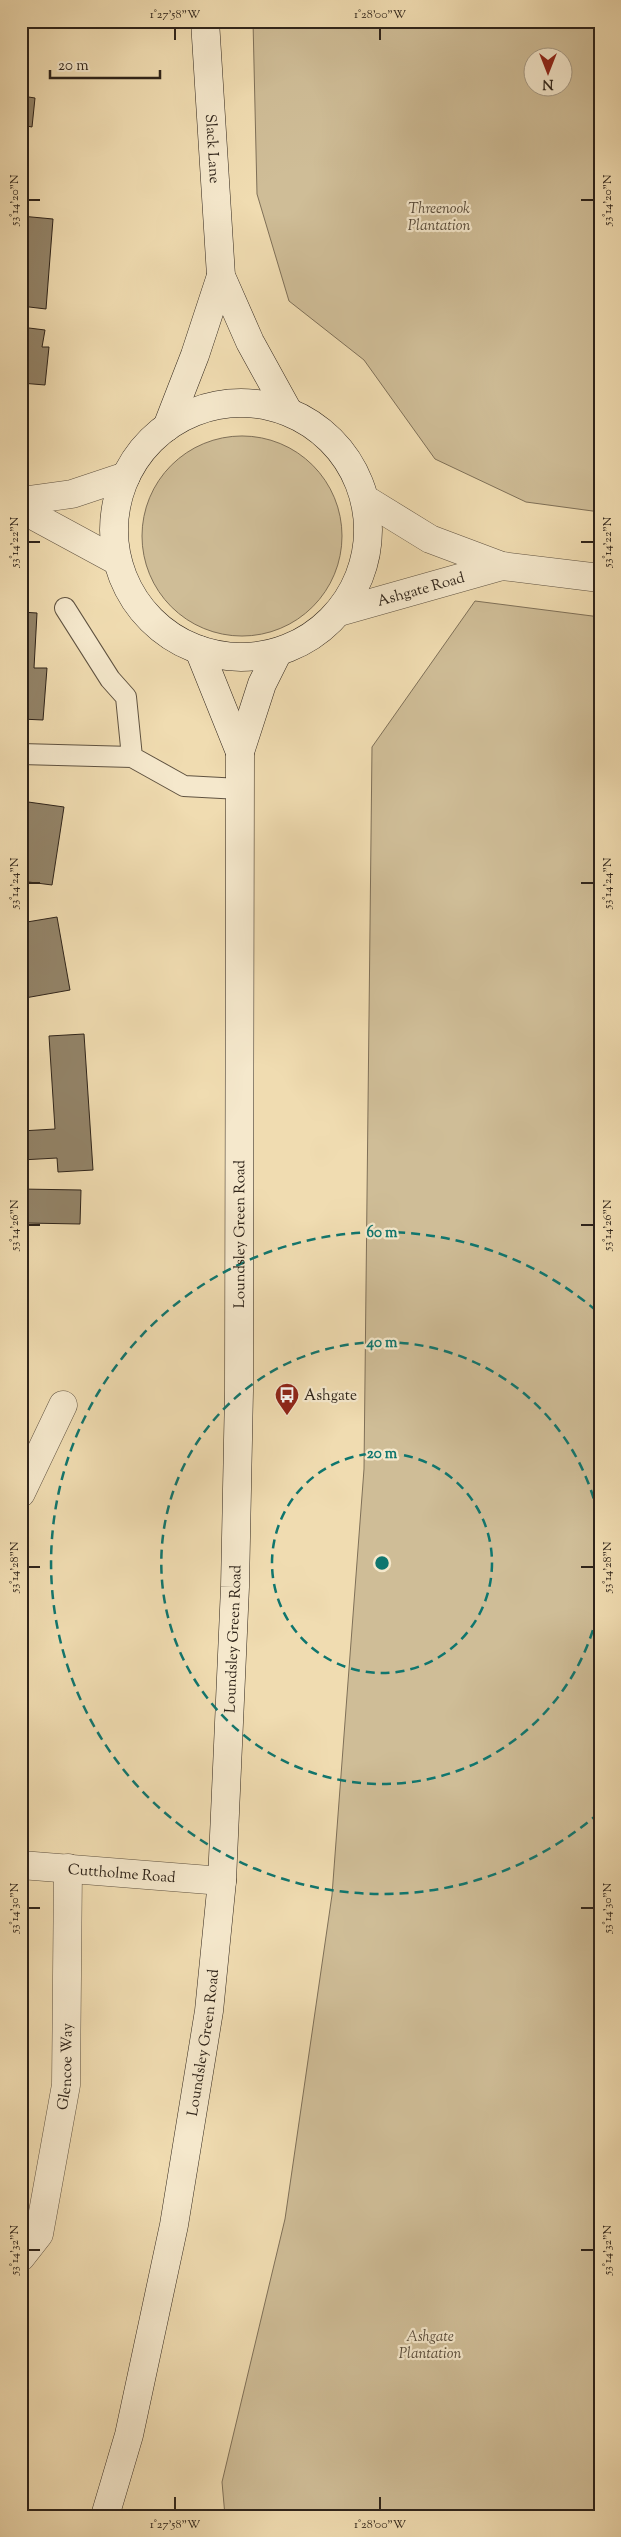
<svg xmlns="http://www.w3.org/2000/svg" width="621" height="2537" font-family="'Sorts Mill Goudy',serif">
<rect width="100%" height="100%" fill="#f0dcb1"/>
<filter id="stains"><feTurbulence type="fractalNoise" baseFrequency=".004" numOctaves="4"/><feColorMatrix values="0 0 0 0 .2 0 0 0 0 .09 0 0 0 0 .02 0 0 0 .5 -.17"/></filter>
<radialGradient id="worn" r=".72"><stop offset=".6" stop-color="#630" stop-opacity="0"/><stop offset="1" stop-color="#630" stop-opacity=".3"/></radialGradient>
<path fill="#cfbd97" stroke="#7f7058" fill-rule="evenodd" d="M 253,21 L 600,21 L 600,512 L 526,502 L 435,459 L 364,360 L 289,301 L 257,194 ZM 534,58 L 564,58 L 564,88 L 534,88 Z
M142 536a100 100 0 1 1 200 0a100 100 0 1 1-200 0Z
M 475,601 L 600,617 L 600,2516 L 225,2516 L 222,2482 L 285,2219 L 332,1895 L 364,1469 L 372,747 Z"/>
<path fill="#938469" stroke="#2f241a" d="M 21,80 L 24,80 L 22,96 L 35,98 L 32,127 L 21,125 Z
M 21,216 L 53,219 L 46,309 L 21,306 Z
M 21,327 L 45,330 L 42,347 L 49,347 L 45,385 L 21,383 Z
M 21,612 L 37,613 L 34,668 L 47,668 L 43,720 L 21,719 Z
M 21,801 L 64,807 L 52,885 L 21,881 Z
M 57,917 L 70,990 L 25,998 L 21,973 L 21,923 Z
M 84,1034 L 93,1170 L 58,1172 L 57,1158 L 21,1160 L 21,1131 L 55,1129 L 49,1036 Z
M 21,1189 L 81,1190 L 80,1224 L 26,1223 L 25,1262 L 21,1262 Z"/>
<g fill="none" stroke-linecap="round" stroke-linejoin="round">
<defs>
<path id="service" d="M 21,754 L 132,757 L 126,697 L 110,679 L 65,608
M 132,757 L 184,786 L 240,789"/>
<g id="minor">
<path d="M 21,1493 L 63,1405"/>
<path id="s1" d="M 21,1865 L 222,1881"/>
<path id="s2" d="M 21,2257 L 39,2234 L 66,2085 L 68,1868"/>
</g>
<g id="tertiary">
<path d="M 365,499 L 430,539 L 502,566 L 600,578"/>
<path d="M 21,501 L 72,494 L 126,476"/>
<path d="M 21,509 L 117,561"/>
<path id="s3" d="M 339,612 L 502,566"/>
</g>
<g id="secondary">
<path id="s4" d="M 205,21 L 221,276 L 250,342 L 288,411"/>
<circle cx="241" cy="530" r="127"/>
<path d="M 167,427 L 195,355 L 221,276"/>
<path d="M 199,650 L 240,752"/>
<path id="s5" d="M 105,2516 L 129,2435 L 174,2225 L 209,2011 L 222,1881 L 235,1587 L 239,1391 L 240,752 L 262,684 L 278,652"/>
</g>
</defs>
<use href="#service" stroke="#5f5240" stroke-width="22"/>
<use href="#minor" stroke="#5f5240" stroke-width="29"/>
<use href="#tertiary" stroke="#5f5240" stroke-width="29"/>
<use href="#secondary" stroke="#2f241a" stroke-width="29"/>
<use href="#service" stroke="#f5e8cc" stroke-width="20"/>
<use href="#minor" stroke="#f5e8cc" stroke-width="28"/>
<use href="#tertiary" stroke="#f5e8cc" stroke-width="28"/>
<use href="#secondary" stroke="#f5e8cc" stroke-width="28"/>
</g>
<path fill="none" stroke="#2f241a" stroke-width="2" d="M 175,28 L 175,40M 380,28 L 380,40M 28,200 L 40,200M 581,200 L 594,200M 28,542 L 40,542M 581,542 L 594,542M 28,883 L 40,883M 581,883 L 594,883M 28,1225 L 40,1225M 581,1225 L 594,1225M 28,1567 L 40,1567M 581,1567 L 594,1567M 28,1908 L 40,1908M 581,1908 L 594,1908M 28,2250 L 40,2250M 581,2250 L 594,2250M 175,2497 L 175,2510M 380,2497 L 380,2510"/>
<g fill="none" stroke="#0f766e" stroke-width="2.5" stroke-dasharray="9 6">
<circle cx="382" cy="1563" r="110"/>
<path d="M600 1601A221 221 0 1 1 600 1525"/>
<path d="M599 1813A331 331 0 1 1 599 1313"/>
</g>
<defs>
<symbol id="bus-pin" viewBox="-11 -11 22 30"><path d="M0 17L-7.5 6A9.5 9.5 0 1 1 7.5 6Z" fill="#8f2418" stroke="#f5e8cc"/><path d="M-5-6H5V4H4V6H2V4H-2V6H-4V4H-5ZM-3.5-4V0h7V-4ZM-3.5 1.2v1.5H-2V1.2ZM2 1.2v1.5H3.5V1.2Z" fill="#fff"/></symbol>
</defs>
<g fill-rule="evenodd">
<use href="#bus-pin" x="273" y="1381" width="28" height="38"/>
</g>
<g text-anchor="middle" stroke-width="4.5" stroke-linejoin="round" paint-order="stroke">
<g font-size="15" fill="#2f241a" stroke="#f5e8cc">
<text dy="5" stroke="none"><textPath href="#s4" startOffset="128">Slack Lane</textPath></text>
<text dy="5" stroke="none"><textPath href="#s3" startOffset="85">Ashgate Road</textPath></text>
<text dy="5" stroke="none"><textPath href="#s5" startOffset="1294">Loundsley Green Road</textPath></text>
<text dy="5" stroke="none"><textPath href="#s5" startOffset="889">Loundsley Green Road</textPath></text>
<text dy="5" stroke="none"><textPath href="#s1" startOffset="101">Cuttholme Road</textPath></text>
<text dy="5" stroke="none"><textPath href="#s5" startOffset="484">Loundsley Green Road</textPath></text>
<text dy="5" stroke="none"><textPath href="#s2" startOffset="199">Glencoe Way</textPath></text>
</g>
<g font-size="15" font-style="italic" fill="#574a39" stroke="#f5e8cc">
<text x="439" y="213">Threenook<tspan x="439" dy="17">Plantation</tspan></text>
<text x="430" y="2341">Ashgate<tspan x="430" dy="17">Plantation</tspan></text>
</g>
<g font-size="15" fill="#2f241a" stroke="#f5e8cc" text-anchor="start">
<text x="304" y="1400">Ashgate</text>
</g>
</g>
<circle cx="382" cy="1563" r="8" fill="#0f766e" stroke="#f5e8cc" stroke-width="2.5"/>
<g font-size="15" text-anchor="middle" font-weight="bold" fill="#0f766e" stroke="#f5e8cc" stroke-width="4.5" stroke-linejoin="round" paint-order="stroke">
<text x="382" y="1237">60 m</text>
<text x="382" y="1347">40 m</text>
<text x="382" y="1458">20 m</text>
</g>
<rect width="621" height="2537" fill="none" stroke="#f0dcb1" stroke-width="55"/>
<g transform="translate(548 72) rotate(180)"><circle r="24" fill="#f5e8cc" stroke="#a69a85"/>
<path d="M0-4L9 19L0 12L-9 19Z" fill="#8f2418"/>
<text y="-8" font-size="14" font-weight="bold" text-anchor="middle" fill="#2f241a">N</text>
</g>
<path d="M50 70v8h110v-8" fill="none" stroke="#2f241a" stroke-width="2.5"/>
<text x="58" y="70" font-size="15" fill="#2f241a" stroke="#f5e8cc" stroke-width="4" paint-order="stroke">20 m</text>
<rect x="28" y="28" width="566" height="2482" fill="none" stroke="#2f241a" stroke-width="2"/>
<g font-size="12" text-anchor="middle" fill="#2f241a">
<text x="175" y="18">1°27'58"W</text>
<text x="380" y="18">1°28'00"W</text>
<text transform="translate(607 200) rotate(-90)" y="4">53°14'20"N</text>
<text transform="translate(14 200) rotate(-90)" y="4">53°14'20"N</text>
<text transform="translate(14 542) rotate(-90)" y="4">53°14'22"N</text>
<text transform="translate(607 542) rotate(-90)" y="4">53°14'22"N</text>
<text transform="translate(14 883) rotate(-90)" y="4">53°14'24"N</text>
<text transform="translate(607 883) rotate(-90)" y="4">53°14'24"N</text>
<text transform="translate(607 1225) rotate(-90)" y="4">53°14'26"N</text>
<text transform="translate(14 1225) rotate(-90)" y="4">53°14'26"N</text>
<text transform="translate(607 1567) rotate(-90)" y="4">53°14'28"N</text>
<text transform="translate(14 1567) rotate(-90)" y="4">53°14'28"N</text>
<text transform="translate(607 1908) rotate(-90)" y="4">53°14'30"N</text>
<text transform="translate(14 1908) rotate(-90)" y="4">53°14'30"N</text>
<text transform="translate(14 2250) rotate(-90)" y="4">53°14'32"N</text>
<text transform="translate(607 2250) rotate(-90)" y="4">53°14'32"N</text>
<text x="175" y="2528">1°27'58"W</text>
<text x="380" y="2528">1°28'00"W</text>
</g>
<rect width="100%" height="100%" filter="url(#stains)"/>
<rect width="100%" height="100%" fill="url(#worn)"/>
</svg>
